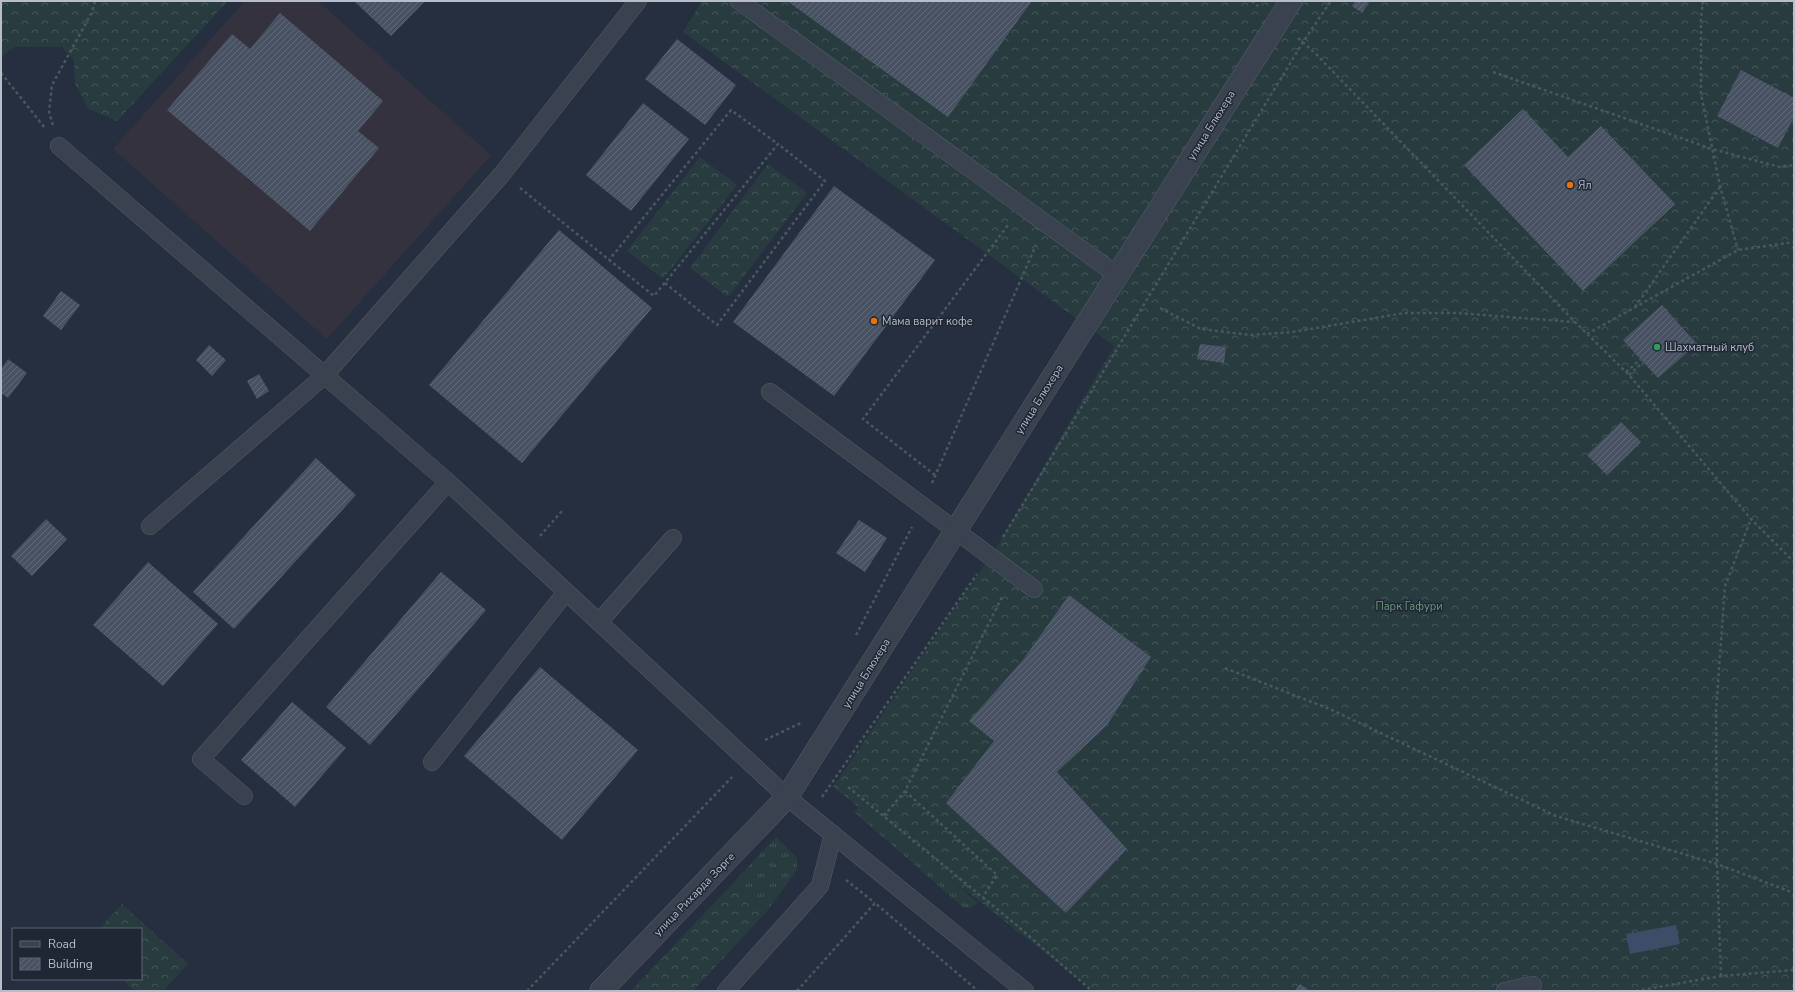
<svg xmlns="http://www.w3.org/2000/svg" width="1795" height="992" font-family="'Nunito Sans',sans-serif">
<defs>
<pattern id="grass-tufts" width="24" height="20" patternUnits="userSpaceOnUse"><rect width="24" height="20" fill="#283c40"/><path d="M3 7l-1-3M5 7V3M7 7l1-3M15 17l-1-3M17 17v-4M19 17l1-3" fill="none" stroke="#45565a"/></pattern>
<pattern id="forest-crowns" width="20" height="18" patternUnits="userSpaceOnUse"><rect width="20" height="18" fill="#283c40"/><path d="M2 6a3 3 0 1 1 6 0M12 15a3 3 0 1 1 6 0" fill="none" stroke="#45565a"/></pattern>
<pattern id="building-hatch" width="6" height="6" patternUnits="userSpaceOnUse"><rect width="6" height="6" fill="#485263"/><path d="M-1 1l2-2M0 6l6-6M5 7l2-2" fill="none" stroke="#606978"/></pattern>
</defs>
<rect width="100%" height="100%" fill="#262f3f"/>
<path fill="#353240" d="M 245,1 L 318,1 L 491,155 L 327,339 L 113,149 Z"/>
<path fill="url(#grass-tufts)" d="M 863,803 L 978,903 L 970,908 L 963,907 L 854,812 Z
M 776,837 L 797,858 L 797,870 L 767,911 L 734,882 Z"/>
<path fill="url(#forest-crowns)" d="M 1,1 L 228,1 L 117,121 L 89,109 L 75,84 L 74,60 L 62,47 L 14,47 L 1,57 Z
M 702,1 L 1794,1 L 1794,991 L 1094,991 L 833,787 L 998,545 L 1114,346 L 683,32 Z
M 700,157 L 737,185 L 663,279 L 627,251 Z
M 768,164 L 807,193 L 728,297 L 690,268 Z
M 734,882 L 767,911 L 693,991 L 631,991 Z
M 122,904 L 188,964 L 163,991 L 135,991 L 122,979 L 141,979 L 141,929 L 99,929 Z"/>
<path fill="#3d4c67" d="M 1676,925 L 1680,944 L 1630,954 L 1626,934 Z"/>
<path fill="url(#building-hatch)" d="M 354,1 L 425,1 L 391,36 Z
M 787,1 L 1032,1 L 948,117 Z
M 1355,1 L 1370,1 L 1362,13 L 1352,6 Z
M 280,13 L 383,101 L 358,131 L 379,148 L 310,231 L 167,110 L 232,34 L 250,49 Z
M 677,39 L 736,85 L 705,125 L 645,79 Z
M 1741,70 L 1794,98 L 1794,117 L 1778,148 L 1717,116 Z
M 643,103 L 689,139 L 631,211 L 586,175 Z
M 1523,109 L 1568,157 L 1601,126 L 1675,204 L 1583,291 L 1464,165 Z
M 834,186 L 935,260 L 834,396 L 733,322 Z
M 559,230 L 652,308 L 522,463 L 429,385 Z
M 61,291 L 80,305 L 61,330 L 43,316 Z
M 1662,305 L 1697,344 L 1658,378 L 1623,340 Z
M 1200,344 L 1226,347 L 1224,363 L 1197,359 Z
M 209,345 L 226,360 L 212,376 L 196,360 Z
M 8,359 L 27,373 L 8,398 L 1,393 L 1,369 Z
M 259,374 L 269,391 L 257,399 L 247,381 Z
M 1621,422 L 1641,442 L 1607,475 L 1587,455 Z
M 316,458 L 356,495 L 234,629 L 193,592 Z
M 46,519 L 67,539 L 32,576 L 11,556 Z
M 859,520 L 887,538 L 865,572 L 836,553 Z
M 148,562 L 218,624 L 163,686 L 93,625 Z
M 441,572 L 486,610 L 370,745 L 326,707 Z
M 1069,595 L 1151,657 L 1107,725 L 1057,772 L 1127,849 L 1066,913 L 946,803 L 994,741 L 969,721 L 1023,660 Z
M 540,667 L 638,750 L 562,840 L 464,756 Z
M 292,702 L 346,748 L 295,807 L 241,760 Z
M 1300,984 L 1310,991 L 1295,991 Z"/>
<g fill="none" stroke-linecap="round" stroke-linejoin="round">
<defs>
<path id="lane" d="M 739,1 L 1117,275
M 59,146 L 448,482 L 787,797 L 1025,991
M 770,392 L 1034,589
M 150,526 L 324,376 L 502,174 L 638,1
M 599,622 L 673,538
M 432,762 L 566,592
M 244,796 L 201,759 L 448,482
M 726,991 L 820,886 L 833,834
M 1505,991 L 1533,985"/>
<path id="street" d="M 601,991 L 787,797 L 1291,1"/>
</defs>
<use href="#lane" stroke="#555d69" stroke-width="18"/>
<use href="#street" stroke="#555d69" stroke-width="23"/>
<path stroke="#46595d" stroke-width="2.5" stroke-dasharray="3 3" stroke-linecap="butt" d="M 1252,1 L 1258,6
M 1703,1 L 1701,18 L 1701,94 L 1720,186 L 1738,250
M 1298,38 L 1314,52 L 1575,322 L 1629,375 L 1751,519 L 1794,562
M 1493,72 L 1712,149 L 1780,167 L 1794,165
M 1,73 L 45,128
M 53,125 L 49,112 L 52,85 L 92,12 L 95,1
M 520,188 L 654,296 L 778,144 L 731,110 L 609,260
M 665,283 L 717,325 L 825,181 L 778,144
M 1635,307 L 1720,187
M 1160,308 L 1201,329 L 1250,335 L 1293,332 L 1404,313 L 1457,313 L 1574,322
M 1587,334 L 1738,250 L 1794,242
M 1626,372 L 1641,359
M 1629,375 L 1643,362
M 935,475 L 863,419 L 1008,225
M 932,483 L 1036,245
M 540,536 L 562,511
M 1003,537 L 1303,42 L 1331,1
M 856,635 L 912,527
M 1225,668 L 1332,710 L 1556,816 L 1717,864 L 1794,893
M 765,740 L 803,722
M 848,787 L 1014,923 L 1092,991
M 905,791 L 997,875 L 983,897
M 822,797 L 977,574
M 884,816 L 905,791 L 1003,595
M 846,880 L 875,903
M 1721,976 L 1717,864 L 1716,711 L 1725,586 L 1751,519
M 527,991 L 732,777
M 797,991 L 875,903 L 978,991
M 1636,991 L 1721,976 L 1794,970"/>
<use href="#lane" stroke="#3a424f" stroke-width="17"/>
<use href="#street" stroke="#3a424f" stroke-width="22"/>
</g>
<g fill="#e8710a" stroke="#1f2734" stroke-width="1.5">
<circle cx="1570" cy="185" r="4"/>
<circle cx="874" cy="321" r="4"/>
</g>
<circle fill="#2e9e5b" stroke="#1f2734" stroke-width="1.5" cx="1657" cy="347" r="4"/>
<g text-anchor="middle" stroke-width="3" stroke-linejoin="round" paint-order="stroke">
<g font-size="11" fill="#b7bdc9" stroke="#1f2734">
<text transform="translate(1211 125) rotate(-58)" y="4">улица Блюхера</text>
<text transform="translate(1039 399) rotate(-58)" y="4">улица Блюхера</text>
<text transform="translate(866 673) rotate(-58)" y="4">улица Блюхера</text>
<text transform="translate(694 894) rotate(-46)" y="4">улица Рихарда Зорге</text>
</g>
<g font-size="11" fill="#b7bdc9" stroke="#1f2734" text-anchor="start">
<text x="1578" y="189">Ял</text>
<text x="882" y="325">Мама варит кофе</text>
<text x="1665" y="351">Шахматный клуб</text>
</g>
<g font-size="11" fill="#6f997b" stroke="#1f2734">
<text x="1409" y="610">Парк Гафури</text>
</g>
</g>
<rect width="1795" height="992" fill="none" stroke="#b7bdc9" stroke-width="4"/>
<rect x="12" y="928" width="130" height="52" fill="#1f2734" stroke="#5c6370"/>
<rect x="20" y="941" width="20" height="6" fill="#3a424f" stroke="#5c6370"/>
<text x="48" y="948" font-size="12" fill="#b7bdc9">Road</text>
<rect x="20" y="958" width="20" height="12" fill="url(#building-hatch)" stroke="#5c6370"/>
<text x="48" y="968" font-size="12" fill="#b7bdc9">Building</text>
</svg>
